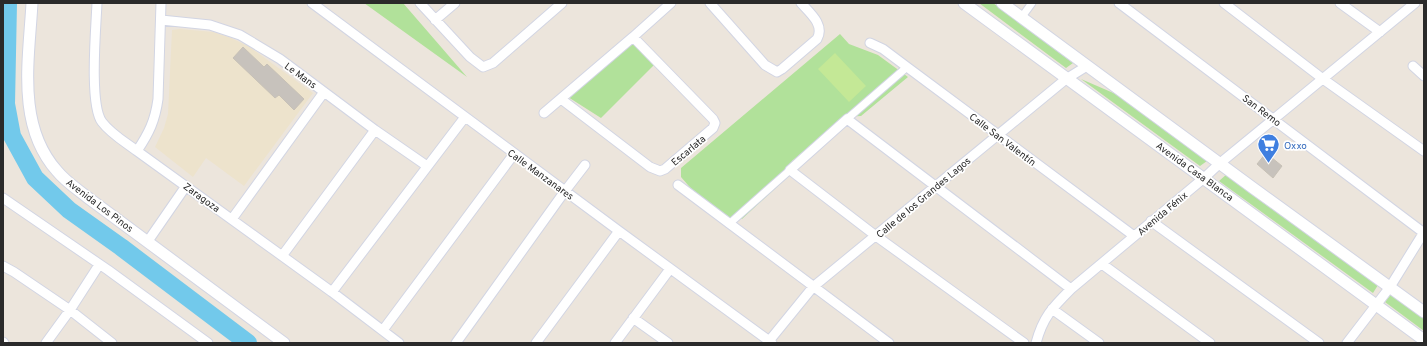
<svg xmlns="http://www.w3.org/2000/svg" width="1427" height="346" font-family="Overpass,sans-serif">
<rect width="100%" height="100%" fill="#ece5dc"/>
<path fill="#ede3cc" d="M 180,29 L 213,32 L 231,38 L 248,46 L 313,93 L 244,186 L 206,158 L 193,177 L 155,147 L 164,128 L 168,114 L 172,30 Z"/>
<path fill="#b1e19a" d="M 364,3 L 403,3 L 467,77 Z
M 979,3 L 993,3 L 1073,63 L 1066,68 Z
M 840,34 L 849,44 L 878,55 L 908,77 L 861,116 L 844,117 L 792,161 L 790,175 L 742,219 L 725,217 L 701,200 L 681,177 L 681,168 Z
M 633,42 L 655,64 L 601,118 L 568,97 Z
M 1081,79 L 1118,95 L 1207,161 L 1200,166 Z
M 1227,174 L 1378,285 L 1373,293 L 1219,181 Z
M 1391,294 L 1424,318 L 1424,331 L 1385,302 Z"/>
<path fill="#c4e896" d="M 835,53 L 866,86 L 849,102 L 818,69 Z"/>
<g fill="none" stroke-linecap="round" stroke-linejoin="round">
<path stroke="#72c9eb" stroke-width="18" d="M 8,3 L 6,104 L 12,136 L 35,178 L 69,210 L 121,247 L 248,343"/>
</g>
<path fill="#c7c2bc" stroke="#c7c1b6" d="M 243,47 L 264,67 L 267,64 L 304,99 L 294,110 L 279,95 L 275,98 L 233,58 Z
M 1266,153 L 1282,166 L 1273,178 L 1257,164 Z"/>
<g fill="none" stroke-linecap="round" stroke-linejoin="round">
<defs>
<path id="pedestrian" d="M 1021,18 L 1032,3
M 847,119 L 907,67
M 729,224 L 790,170"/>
<path id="minor" d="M 97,3 C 96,27 89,105 102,122 C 111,134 125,142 137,151 L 332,292 L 399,343
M 312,3 L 619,231 L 772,343
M 420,3 L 470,57 L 483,67 L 493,63 L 562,3
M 710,3 L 765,65 L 777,72 L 782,69 L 817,39 C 825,25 810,13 801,3
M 1119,3 L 1424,233
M 1224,3 L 1323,79 L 1424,151
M 1340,3 L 1380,32
M 161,20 L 210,25 L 240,35 L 280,59 L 375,130 L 427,166
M 435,20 L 455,3
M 870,43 L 883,49 L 907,67 L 1134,236
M 1413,66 L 1424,76
M 561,99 L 650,167 L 660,171 L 665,169 L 713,128 L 715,123 L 713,119 L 633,37
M 544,113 L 633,37 L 671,3
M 137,151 C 149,133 155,121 158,99 L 161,3
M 678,185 L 889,343
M 3,198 L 108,270 L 208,343
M 232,219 L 324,92
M 1151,221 L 1319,343
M 148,241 L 186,186
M 282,256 L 375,130
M 1102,264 L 1210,343
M 3,266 L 14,272 L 70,310 L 112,343
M 332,292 L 465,117
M 1052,309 L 1099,343
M 633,318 L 668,343
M 383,330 L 514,154
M 769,341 L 813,287 L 1066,79 L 1087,66
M 3,342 L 4,343
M 46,343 L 70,310 L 99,265
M 456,343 L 565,191 L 585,165
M 536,343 L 619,231
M 615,343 L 670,269
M 1024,343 L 876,236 L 790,170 L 847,119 L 1071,289
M 1036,343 C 1043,317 1052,308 1071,289 L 1204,178 L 1219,164 L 1415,3
M 1347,343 L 1390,287 L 1424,232"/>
<path id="tertiary" d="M 32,3 C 29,59 16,125 57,171 C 65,181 77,189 87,197 L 284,343
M 964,3 L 1424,340
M 1002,3 L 1253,188 L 1424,312"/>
</defs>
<use href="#pedestrian" stroke="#d2d5e3" stroke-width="9"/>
<use href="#minor" stroke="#d2d5e3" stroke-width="11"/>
<use href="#tertiary" stroke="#d2d5e3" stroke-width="13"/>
<use href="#pedestrian" stroke="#fff" stroke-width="7"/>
<use href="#minor" stroke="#fff" stroke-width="9"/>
<use href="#tertiary" stroke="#fff" stroke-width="11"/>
</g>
<defs>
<symbol id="supermarket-pin" viewBox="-11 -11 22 30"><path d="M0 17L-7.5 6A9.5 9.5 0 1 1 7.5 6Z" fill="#3f7fe0" stroke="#fff"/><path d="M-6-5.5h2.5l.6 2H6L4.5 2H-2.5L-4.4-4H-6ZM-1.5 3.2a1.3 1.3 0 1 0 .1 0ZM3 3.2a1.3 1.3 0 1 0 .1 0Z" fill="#fff"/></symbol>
</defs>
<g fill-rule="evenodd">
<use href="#supermarket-pin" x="1256" y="132" width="25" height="34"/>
</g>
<g text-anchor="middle" stroke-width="3.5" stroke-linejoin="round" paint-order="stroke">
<g font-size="10" fill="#2a2a2a" stroke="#fff">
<text transform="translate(301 75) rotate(36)" y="4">Le Mans</text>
<text transform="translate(1262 110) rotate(37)" y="4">San Remo</text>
<text transform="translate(1003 139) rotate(37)" y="4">Calle San Valentín</text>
<text transform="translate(688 150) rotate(-40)" y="4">Escarlata</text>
<text transform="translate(1195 171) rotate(36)" y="4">Avenida Casa Blanca</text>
<text transform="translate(541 174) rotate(36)" y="4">Calle Manzanares</text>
<text transform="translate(202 197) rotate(36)" y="4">Zaragoza</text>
<text transform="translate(923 197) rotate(-40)" y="4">Calle de los Grandes Lagos</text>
<text transform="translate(100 205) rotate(37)" y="4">Avenida Los Pinos</text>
<text transform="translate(1162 213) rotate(-40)" y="4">Avenida Fénix</text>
</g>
<g font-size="10" fill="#366cbe" stroke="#fff" text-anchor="start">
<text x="1284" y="149">Oxxo</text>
</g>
</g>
<rect width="1427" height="346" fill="none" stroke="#2a2a2a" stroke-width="8"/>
</svg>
